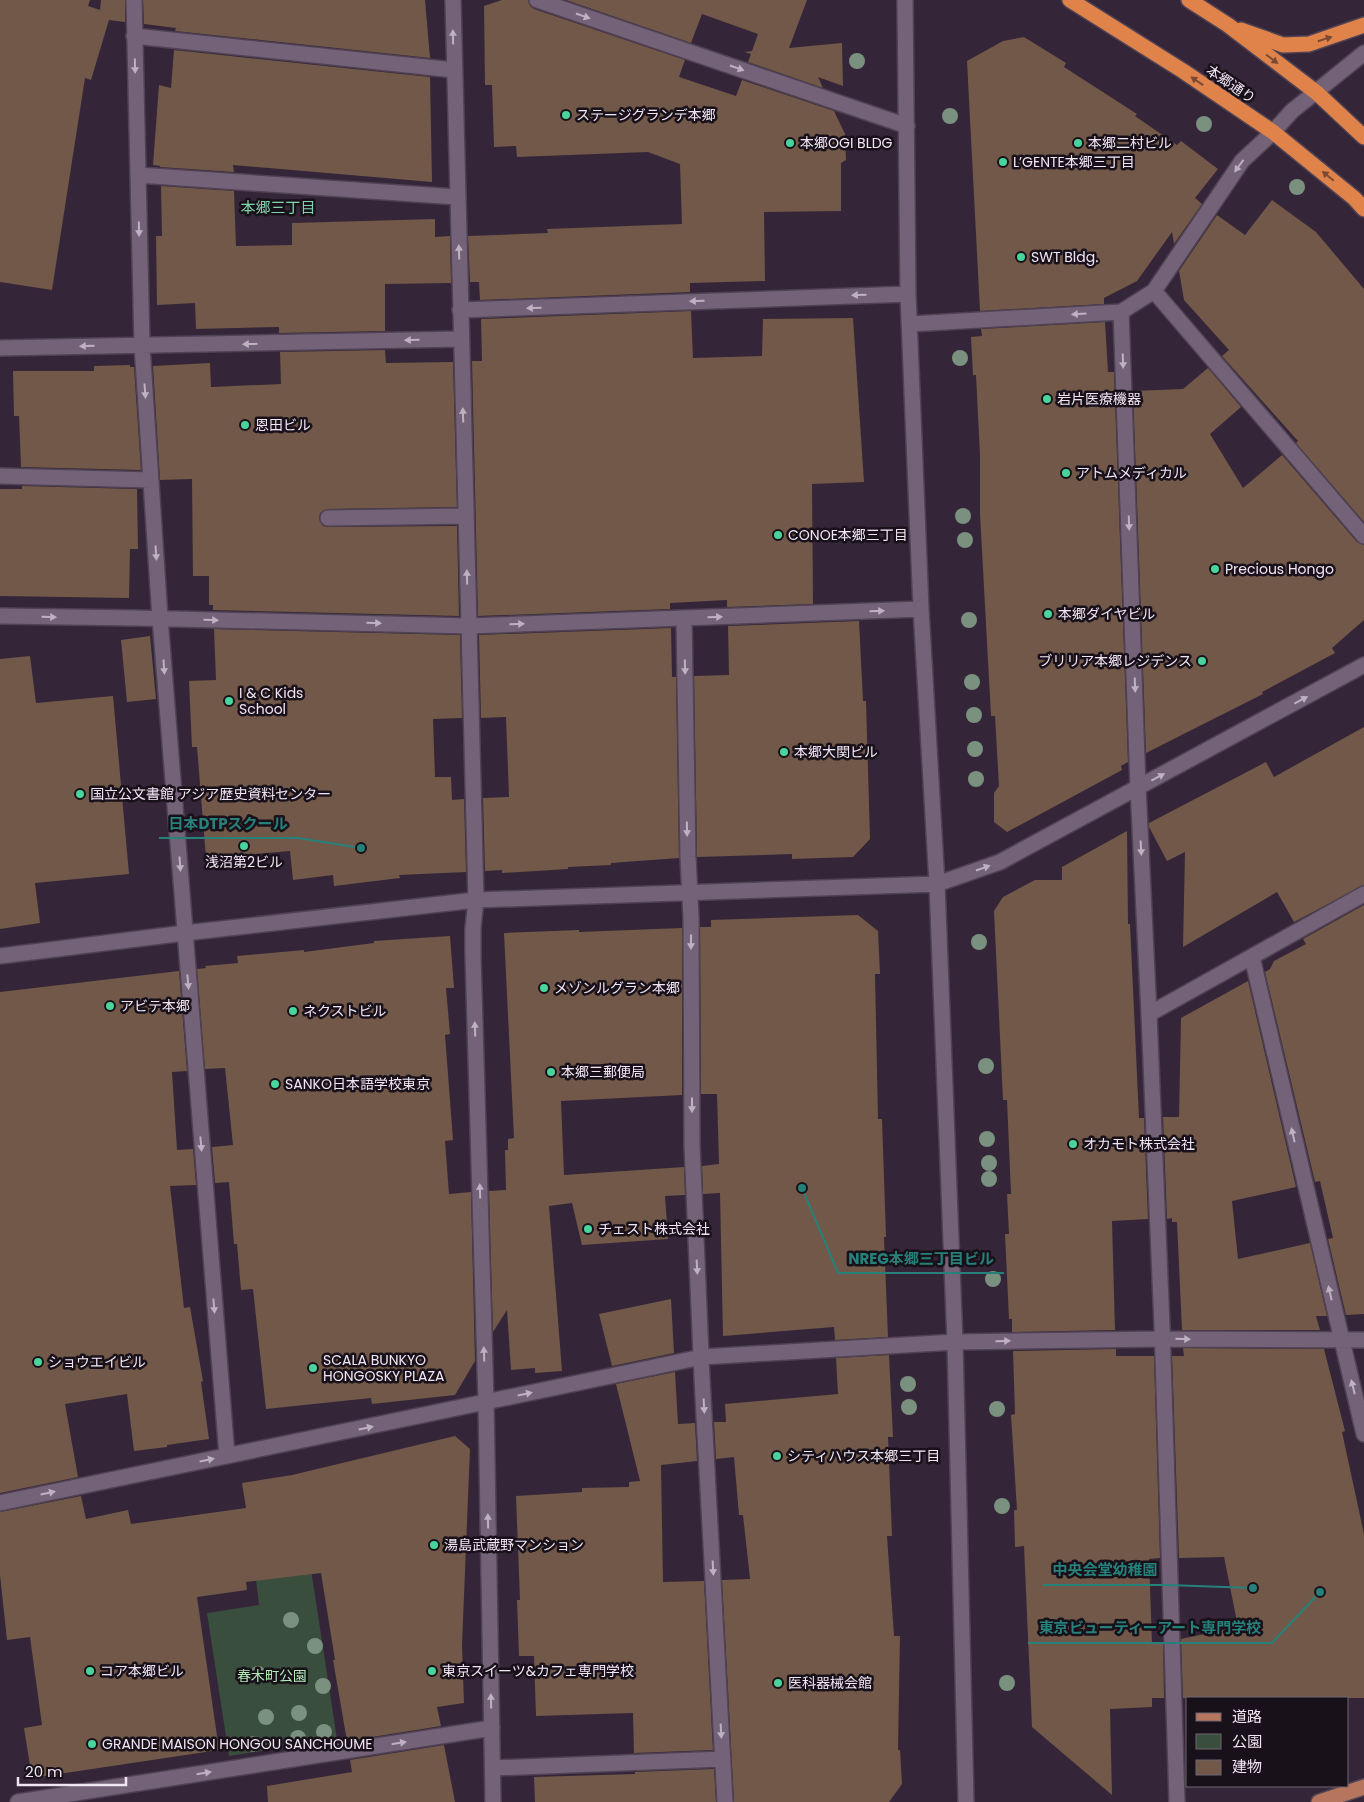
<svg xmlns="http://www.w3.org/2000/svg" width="1364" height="1802" font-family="Poppins,'Noto Sans JP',sans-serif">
<rect width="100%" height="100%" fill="#352539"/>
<path fill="#394e3c" d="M 310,1563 L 337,1739 L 229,1756 L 207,1613 L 259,1605 L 255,1571 Z"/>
<path fill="#715848" d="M 0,0 L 90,0 L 88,6 L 100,10 L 101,0 L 125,0 L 125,22 L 109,20 L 91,80 L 85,78 L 52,290 L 0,282 Z
M 143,0 L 425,0 L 430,58 L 175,31 L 176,28 L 144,24 Z
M 502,0 L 528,0 L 530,6 L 534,9 L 685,60 L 679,77 L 736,96 L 742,80 L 834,111 L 845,134 L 846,160 L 841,163 L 841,211 L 764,212 L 765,281 L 690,283 L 690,292 L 480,300 L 479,282 L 470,282 L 468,236 L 548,233 L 547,229 L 682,224 L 680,164 L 648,152 L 517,157 L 516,146 L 494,147 L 492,85 L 485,85 L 484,6 Z
M 566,0 L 807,0 L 789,48 L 842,43 L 843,86 L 818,77 L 823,88 L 748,62 L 751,54 L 744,52 L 752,51 L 758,34 L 702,14 L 691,43 Z
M 1024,37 L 1066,63 L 1064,67 L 1137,114 L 1135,116 L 1177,145 L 1181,141 L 1218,169 L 1195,198 L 1202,204 L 1174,244 L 1172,232 L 1137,281 L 1104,298 L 1104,304 L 980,311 L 967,61 L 1003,41 Z
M 174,50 L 430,77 L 432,182 L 233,165 L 234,172 L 160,167 L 160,166 L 153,165 L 159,85 L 171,88 Z
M 161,186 L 234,191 L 236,246 L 292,245 L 292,223 L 435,219 L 435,237 L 450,236 L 451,283 L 385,284 L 385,331 L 279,333 L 279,327 L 196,329 L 195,303 L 157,305 L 156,236 L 162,236 Z
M 1272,200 L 1316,232 L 1364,289 L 1364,522 L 1296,443 L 1298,441 L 1222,356 L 1229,350 L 1184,300 L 1179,271 L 1217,215 L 1245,235 Z
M 691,311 L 693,358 L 762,356 L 763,319 L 853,318 L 864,482 L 812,484 L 813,604 L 727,607 L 727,600 L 670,603 L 670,609 L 478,616 L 472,361 L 482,361 L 481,319 Z
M 1105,322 L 1108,372 L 1114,372 L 1128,762 L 1121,766 L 1122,770 L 1007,832 L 994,822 L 994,793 L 999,786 L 995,716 L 991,716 L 980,514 L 980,455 L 976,375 L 973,375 L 971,337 L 982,336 L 981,329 Z
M 385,350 L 386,363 L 453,362 L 457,507 L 328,509 L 320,513 L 319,519 L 323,526 L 328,527 L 457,526 L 459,616 L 213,610 L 213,605 L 209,605 L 209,576 L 193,576 L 192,479 L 160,480 L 153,366 L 210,363 L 211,387 L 281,384 L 280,352 Z
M 130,365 L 130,367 L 134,367 L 141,470 L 21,467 L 19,416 L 14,416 L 13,371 L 94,371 L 94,366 Z
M 1208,368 L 1241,407 L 1210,434 L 1243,488 L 1282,455 L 1357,542 L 1364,545 L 1364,620 L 1332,648 L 1335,653 L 1262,692 L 1263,694 L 1146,753 L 1133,391 L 1183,389 Z
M 22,486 L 137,489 L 138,549 L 130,549 L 129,598 L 0,596 L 0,489 L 22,489 Z
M 859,621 L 863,701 L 866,701 L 870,839 L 853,857 L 792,859 L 792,854 L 697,857 L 694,676 L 729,675 L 728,626 Z
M 671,628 L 672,677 L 676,677 L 679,858 L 611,863 L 611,865 L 568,867 L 568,869 L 502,873 L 502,870 L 485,871 L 483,798 L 509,797 L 506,717 L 481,718 L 479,635 Z
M 214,629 L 460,635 L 462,718 L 433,719 L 435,777 L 451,777 L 452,800 L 464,799 L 466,872 L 399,875 L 400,878 L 334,886 L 333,875 L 293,880 L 290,851 L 206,858 L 197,747 L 192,747 L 189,681 L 216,680 Z
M 150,636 L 156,699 L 127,702 L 121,640 Z
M 30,656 L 36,703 L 113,696 L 129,874 L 35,883 L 40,923 L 0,929 L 0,659 Z
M 1364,727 L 1364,885 L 1294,922 L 1277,892 L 1183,947 L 1185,852 L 1167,861 L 1149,827 L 1149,823 L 1266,762 L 1274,777 Z
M 1127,831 L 1128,924 L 1130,924 L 1139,1118 L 1144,1118 L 1148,1219 L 1112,1221 L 1115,1330 L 1012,1332 L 1012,1319 L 1009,1319 L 1005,1234 L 1009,1234 L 1007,1194 L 1011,1194 L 1007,1100 L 1003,1100 L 994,911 L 1003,897 L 1035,880 L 1062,880 L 1062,867 Z
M 1364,905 L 1364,1314 L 1346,1315 L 1328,1239 L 1333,1238 L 1320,1181 L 1315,1182 L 1265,972 L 1270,969 L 1274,961 L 1306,944 L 1303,939 Z
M 858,915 L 878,931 L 880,974 L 875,974 L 878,1119 L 882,1119 L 886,1237 L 884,1237 L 888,1337 L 835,1340 L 834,1327 L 723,1336 L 720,1193 L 703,1194 L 702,1166 L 719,1164 L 717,1094 L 701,1094 L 700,927 L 711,927 L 711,920 Z
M 682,928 L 682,1095 L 561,1101 L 564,1175 L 684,1167 L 685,1195 L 665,1196 L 668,1239 L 582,1245 L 572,1203 L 549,1206 L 562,1371 L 535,1373 L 535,1368 L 511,1370 L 507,1310 L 493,1332 L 489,1191 L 506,1190 L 505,1150 L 508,1150 L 508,1139 L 514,1138 L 504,933 L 579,930 L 579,932 Z
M 450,936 L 454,988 L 446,988 L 450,1034 L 445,1035 L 453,1140 L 445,1141 L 449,1194 L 471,1192 L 475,1361 L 455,1395 L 372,1404 L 371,1398 L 266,1409 L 253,1289 L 241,1290 L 237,1244 L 234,1244 L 229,1182 L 215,1183 L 212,1147 L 233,1145 L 225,1068 L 205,1069 L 197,969 L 206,968 L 205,966 L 238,963 L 237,956 L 304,950 L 304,952 L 374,943 L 374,941 Z
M 179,971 L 187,1071 L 172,1072 L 177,1150 L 193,1149 L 196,1185 L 170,1186 L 184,1308 L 190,1307 L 203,1381 L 201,1382 L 209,1439 L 167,1445 L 167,1447 L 134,1451 L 127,1394 L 65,1404 L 78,1477 L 0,1493 L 0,992 Z
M 1248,981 L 1296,1187 L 1232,1201 L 1238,1259 L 1310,1243 L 1327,1316 L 1316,1316 L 1320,1330 L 1182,1330 L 1177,1222 L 1172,1222 L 1172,1218 L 1167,1219 L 1163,1117 L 1179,1117 L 1181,1018 Z
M 671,1299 L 674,1353 L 612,1366 L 599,1314 Z
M 1183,1348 L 1324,1349 L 1345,1431 L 1342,1432 L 1364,1534 L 1364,1698 L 1183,1698 L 1181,1639 L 1238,1627 L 1224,1557 L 1179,1558 L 1172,1356 L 1184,1356 Z
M 1116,1349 L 1116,1356 L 1154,1356 L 1160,1558 L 1149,1559 L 1152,1644 L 1163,1642 L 1164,1698 L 1152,1698 L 1152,1707 L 1110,1709 L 1112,1795 L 1032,1727 L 1024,1546 L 1015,1547 L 1014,1510 L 1017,1510 L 1011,1415 L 1015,1414 L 1013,1351 Z
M 889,1355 L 893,1437 L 888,1437 L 892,1536 L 887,1536 L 894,1636 L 900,1636 L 898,1750 L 900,1750 L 902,1784 L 889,1802 L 734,1802 L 722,1580 L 750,1579 L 743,1515 L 739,1515 L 734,1457 L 716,1459 L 714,1422 L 726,1422 L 725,1404 L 838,1394 L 836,1358 Z
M 675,1372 L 678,1424 L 695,1423 L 697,1461 L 661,1465 L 663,1582 L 704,1581 L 713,1750 L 634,1753 L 633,1713 L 536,1716 L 534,1656 L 519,1656 L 517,1600 L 520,1600 L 516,1496 L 582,1492 L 582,1488 L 629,1487 L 629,1482 L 640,1481 L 616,1384 Z
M 455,1436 L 470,1449 L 462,1645 L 464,1703 L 437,1707 L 441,1726 L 347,1741 L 333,1660 L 335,1660 L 321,1573 L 246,1582 L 247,1590 L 197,1597 L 219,1750 L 32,1778 L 24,1728 L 42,1725 L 30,1637 L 7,1640 L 0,1575 L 0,1512 L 81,1496 L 86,1519 L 128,1510 L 131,1524 L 246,1508 L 242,1483 L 292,1475 Z
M 444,1745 L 455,1802 L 268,1802 L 267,1786 L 352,1772 L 350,1760 Z
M 714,1769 L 716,1802 L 535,1802 L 534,1777 L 635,1774 L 635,1772 Z"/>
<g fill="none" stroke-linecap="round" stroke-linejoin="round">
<defs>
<path id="minor" d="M 134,0 L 142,345 L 160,618 L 227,1456
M 453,0 L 476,900 L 473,928 L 473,956 L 486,1402 L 493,1802
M 537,0 L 907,126
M 905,0 L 908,294 L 921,609 L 937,884 L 955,1342 L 966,1802
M 134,36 L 454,70
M 138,175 L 457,197
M 1154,291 L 1364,536
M 460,310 L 908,294
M 1121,312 L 1138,787 L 1149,1014 L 1162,1326 L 1177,1802
M 910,324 L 1121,312 L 1154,291 L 1242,161 L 1273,132 L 1292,111 L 1364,53
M 0,348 L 461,339
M 0,476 L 151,480
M 328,518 L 466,516
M 0,616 L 135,618 L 469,626 L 921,609
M 684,618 L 688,857 L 691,917 L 692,1145 L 702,1378 L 725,1802
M 0,956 L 185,933 L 476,900 L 937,884 L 1000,862 L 1364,665
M 1252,957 L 1364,1434
M 1149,1014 L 1364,894
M 0,1503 L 702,1357 L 955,1342 L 1162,1339 L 1364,1340
M 493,1768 L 723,1759
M 18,1802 L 492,1728"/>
<path id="major" d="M 1319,1802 L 1364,1787"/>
<path id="highway" d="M 1070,0 L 1183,71 L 1273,132 L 1354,198 L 1364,209
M 1189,0 L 1228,25 L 1317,93 L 1364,137
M 1241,30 L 1283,45 L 1309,44 L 1364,25"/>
</defs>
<use href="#minor" stroke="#4f4253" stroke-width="18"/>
<use href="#major" stroke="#4f4253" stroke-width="18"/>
<use href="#highway" stroke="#4f4253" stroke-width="18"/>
<use href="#minor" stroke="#746279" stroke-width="15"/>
<use href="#major" stroke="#b5765d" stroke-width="15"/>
<use href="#highway" stroke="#e0834a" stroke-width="15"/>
</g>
<g fill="#7a917f">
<circle cx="857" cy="61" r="8"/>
<circle cx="950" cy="116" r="8"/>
<circle cx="1204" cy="124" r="8"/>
<circle cx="1297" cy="187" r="8"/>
<circle cx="960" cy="358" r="8"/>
<circle cx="963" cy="516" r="8"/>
<circle cx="965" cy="540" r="8"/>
<circle cx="969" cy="620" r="8"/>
<circle cx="972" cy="682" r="8"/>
<circle cx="974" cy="715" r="8"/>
<circle cx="975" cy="749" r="8"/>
<circle cx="976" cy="779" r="8"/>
<circle cx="979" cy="942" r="8"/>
<circle cx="986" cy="1066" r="8"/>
<circle cx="987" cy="1139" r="8"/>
<circle cx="989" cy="1163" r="8"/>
<circle cx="989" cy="1179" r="8"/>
<circle cx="993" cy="1279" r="8"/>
<circle cx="908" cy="1384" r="8"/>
<circle cx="909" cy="1407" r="8"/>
<circle cx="997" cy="1409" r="8"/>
<circle cx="1002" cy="1506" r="8"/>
<circle cx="291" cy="1620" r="8"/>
<circle cx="315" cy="1646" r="8"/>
<circle cx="258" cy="1674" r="8"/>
<circle cx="1007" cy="1683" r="8"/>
<circle cx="323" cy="1686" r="8"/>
<circle cx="299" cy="1713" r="8"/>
<circle cx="266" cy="1717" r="8"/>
<circle cx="324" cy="1732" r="8"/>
<circle cx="298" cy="1738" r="8"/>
<circle cx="254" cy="1744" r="8"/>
</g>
<defs><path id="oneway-solid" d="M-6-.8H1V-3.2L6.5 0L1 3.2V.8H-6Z" transform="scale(1.25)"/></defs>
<g fill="#beb1c2">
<use href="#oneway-solid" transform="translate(583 16) rotate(19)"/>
<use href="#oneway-solid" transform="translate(453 37) rotate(-91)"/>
<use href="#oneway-solid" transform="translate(135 66) rotate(89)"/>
<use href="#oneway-solid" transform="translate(737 68) rotate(19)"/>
<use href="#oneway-solid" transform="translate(1239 166) rotate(126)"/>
<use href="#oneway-solid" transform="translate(139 229) rotate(89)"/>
<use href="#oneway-solid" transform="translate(459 252) rotate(-92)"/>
<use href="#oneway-solid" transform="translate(859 295) rotate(178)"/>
<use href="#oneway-solid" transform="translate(697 301) rotate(178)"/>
<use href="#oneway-solid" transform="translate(534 308) rotate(178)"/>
<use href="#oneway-solid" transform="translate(1079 314) rotate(177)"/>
<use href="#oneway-solid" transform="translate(412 340) rotate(179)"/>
<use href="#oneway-solid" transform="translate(250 344) rotate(179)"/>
<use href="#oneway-solid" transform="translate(87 346) rotate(179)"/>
<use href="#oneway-solid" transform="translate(1123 361) rotate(88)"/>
<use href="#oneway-solid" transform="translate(145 391) rotate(86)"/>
<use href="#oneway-solid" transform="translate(463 415) rotate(-92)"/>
<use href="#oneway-solid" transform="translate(1129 523) rotate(88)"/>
<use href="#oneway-solid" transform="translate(156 553) rotate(86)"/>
<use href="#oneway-solid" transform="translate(467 577) rotate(-91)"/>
<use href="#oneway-solid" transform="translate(877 611) rotate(-2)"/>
<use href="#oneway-solid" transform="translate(49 617) rotate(1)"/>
<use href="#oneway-solid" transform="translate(715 617) rotate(-2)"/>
<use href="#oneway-solid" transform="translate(211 620) rotate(1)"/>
<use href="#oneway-solid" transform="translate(374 623) rotate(1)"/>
<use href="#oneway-solid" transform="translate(517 624) rotate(-2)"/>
<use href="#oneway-solid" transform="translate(164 667) rotate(86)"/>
<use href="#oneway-solid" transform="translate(685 667) rotate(89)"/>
<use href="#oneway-solid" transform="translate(1135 685) rotate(88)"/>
<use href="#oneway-solid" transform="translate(1301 700) rotate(-28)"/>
<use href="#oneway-solid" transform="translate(1158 777) rotate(-28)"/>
<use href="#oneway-solid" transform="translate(687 829) rotate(89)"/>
<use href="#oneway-solid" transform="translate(1141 848) rotate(87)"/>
<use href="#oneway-solid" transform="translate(180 864) rotate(86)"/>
<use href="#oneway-solid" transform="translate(983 868) rotate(-19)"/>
<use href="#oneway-solid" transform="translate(691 942) rotate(90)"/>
<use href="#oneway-solid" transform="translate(188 982) rotate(85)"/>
<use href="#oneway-solid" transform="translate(475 1029) rotate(-92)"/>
<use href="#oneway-solid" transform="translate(692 1105) rotate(90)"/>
<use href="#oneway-solid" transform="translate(1293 1135) rotate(-103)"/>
<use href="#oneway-solid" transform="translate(201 1144) rotate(85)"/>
<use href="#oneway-solid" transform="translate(480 1191) rotate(-92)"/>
<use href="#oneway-solid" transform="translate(697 1267) rotate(87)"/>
<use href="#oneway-solid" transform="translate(1330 1293) rotate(-103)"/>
<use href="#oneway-solid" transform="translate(214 1306) rotate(85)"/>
<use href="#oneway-solid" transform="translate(1183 1339) rotate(1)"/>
<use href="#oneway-solid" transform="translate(1003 1341) rotate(-1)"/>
<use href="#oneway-solid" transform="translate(484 1354) rotate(-92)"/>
<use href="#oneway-solid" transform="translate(1353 1387) rotate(-104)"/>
<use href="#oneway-solid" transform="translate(525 1394) rotate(-12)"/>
<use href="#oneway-solid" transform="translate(704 1406) rotate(87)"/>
<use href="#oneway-solid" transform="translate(366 1428) rotate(-12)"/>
<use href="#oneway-solid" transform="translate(207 1460) rotate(-12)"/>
<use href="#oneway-solid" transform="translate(48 1493) rotate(-12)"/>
<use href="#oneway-solid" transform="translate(488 1521) rotate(-91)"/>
<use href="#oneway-solid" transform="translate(713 1568) rotate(87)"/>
<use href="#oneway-solid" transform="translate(491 1701) rotate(-91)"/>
<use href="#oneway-solid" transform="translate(721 1731) rotate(87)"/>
<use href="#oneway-solid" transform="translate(399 1743) rotate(-9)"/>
<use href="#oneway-solid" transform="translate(204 1773) rotate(-9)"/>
</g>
<g fill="#7c4a32">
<use href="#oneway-solid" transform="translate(1325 39) rotate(-18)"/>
<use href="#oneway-solid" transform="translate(1272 59) rotate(37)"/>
<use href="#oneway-solid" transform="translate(1197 81) rotate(-146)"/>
<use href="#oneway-solid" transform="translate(1328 176) rotate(-141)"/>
</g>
<g fill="#49d49c" stroke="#18111a" stroke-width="2">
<circle cx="566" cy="115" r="5"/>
<circle cx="790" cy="143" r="5"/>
<circle cx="1078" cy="143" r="5"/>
<circle cx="1003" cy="162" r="5"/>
<circle cx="1021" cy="257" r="5"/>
<circle cx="1047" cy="399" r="5"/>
<circle cx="245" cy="425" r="5"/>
<circle cx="1066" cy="473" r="5"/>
<circle cx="778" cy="535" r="5"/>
<circle cx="1215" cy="569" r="5"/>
<circle cx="1048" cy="614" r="5"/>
<circle cx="1202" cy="661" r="5"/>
<circle cx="229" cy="701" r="5"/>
<circle cx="784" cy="752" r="5"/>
<circle cx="80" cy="794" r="5"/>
<circle cx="244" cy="846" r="5"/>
<circle cx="544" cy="988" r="5"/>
<circle cx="110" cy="1006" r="5"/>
<circle cx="293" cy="1011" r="5"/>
<circle cx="551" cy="1072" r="5"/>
<circle cx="275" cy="1084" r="5"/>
<circle cx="1073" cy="1144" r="5"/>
<circle cx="588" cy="1229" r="5"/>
<circle cx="38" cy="1362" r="5"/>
<circle cx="313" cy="1368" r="5"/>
<circle cx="777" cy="1456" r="5"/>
<circle cx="434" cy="1545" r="5"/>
<circle cx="90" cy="1671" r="5"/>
<circle cx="432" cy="1671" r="5"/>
<circle cx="778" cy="1683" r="5"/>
<circle cx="92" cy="1744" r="5"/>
</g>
<g text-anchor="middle" stroke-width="5" stroke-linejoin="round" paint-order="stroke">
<g font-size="14" fill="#f0e5f3" stroke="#18111a">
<text transform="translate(1231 84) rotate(34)" y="5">本郷通り</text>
</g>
<g font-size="14" fill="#f0e5f3" stroke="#18111a" text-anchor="start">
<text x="576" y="120">ステージグランデ本郷</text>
<text x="800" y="148">本郷OGI BLDG</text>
<text x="1088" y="148">本郷二村ビル</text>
<text x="1013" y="167">L’GENTE本郷三丁目</text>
<text x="1031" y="262">SWT Bldg.</text>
<text x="1057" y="404">岩片医療機器</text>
<text x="255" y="430">恩田ビル</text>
<text x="1076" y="478">アトムメディカル</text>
<text x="788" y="540">CONOE本郷三丁目</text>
<text x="1225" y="574">Precious Hongo</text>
<text x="1058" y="619">本郷ダイヤビル</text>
<text x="1192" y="666" text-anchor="end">ブリリア本郷レジデンス</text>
<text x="239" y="698">I &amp; C Kids<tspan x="239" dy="16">School</tspan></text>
<text x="794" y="757">本郷大関ビル</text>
<text x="90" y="799">国立公文書館 アジア歴史資料センター</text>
<text x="244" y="867" text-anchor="middle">浅沼第2ビル</text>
<text x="554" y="993">メゾンルグラン本郷</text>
<text x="120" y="1011">アビテ本郷</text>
<text x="303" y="1016">ネクストビル</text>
<text x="561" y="1077">本郷三郵便局</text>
<text x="285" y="1089">SANKO日本語学校東京</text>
<text x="1083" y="1149">オカモト株式会社</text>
<text x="598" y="1234">チェスト株式会社</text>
<text x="323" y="1365">SCALA BUNKYO<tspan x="323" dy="16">HONGOSKY PLAZA</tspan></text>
<text x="48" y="1367">ショウエイビル</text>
<text x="787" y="1461">シティハウス本郷三丁目</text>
<text x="444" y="1550">湯島武蔵野マンション</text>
<text x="100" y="1676">コア本郷ビル</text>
<text x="442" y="1676">東京スイーツ&amp;カフェ専門学校</text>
<text x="788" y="1688">医科器械会館</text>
<text x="102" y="1749">GRANDE MAISON HONGOU SANCHOUME</text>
</g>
<g font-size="14" fill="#b2eab8" stroke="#18111a">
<text x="272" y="1681">春木町公園</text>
</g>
<g font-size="15" fill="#80d4ad" stroke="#18111a">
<text x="278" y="213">本郷三丁目</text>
</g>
</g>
<path fill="none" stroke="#26817b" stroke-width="2" d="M361 848L298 838H159M802 1188L838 1273H1004M1253 1588L1168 1585H1043M1320 1592L1272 1643H1028"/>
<g fill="#26817b" stroke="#18111a" stroke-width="2">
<circle cx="361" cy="848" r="5"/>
<circle cx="802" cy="1188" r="5"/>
<circle cx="1253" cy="1588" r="5"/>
<circle cx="1320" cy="1592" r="5"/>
</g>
<g font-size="15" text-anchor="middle" font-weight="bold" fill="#26817b" stroke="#18111a" stroke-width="5" stroke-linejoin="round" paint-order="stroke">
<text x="228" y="829">日本DTPスクール</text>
<text x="921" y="1264">NREG本郷三丁目ビル</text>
<text x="1105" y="1575">中央会堂幼稚園</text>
<text x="1150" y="1633">東京ビューティーアート専門学校</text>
</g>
<rect x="1186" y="1697" width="162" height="90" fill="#18111a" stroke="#6e6671"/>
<rect x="1196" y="1713" width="25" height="8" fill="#b5765d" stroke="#6e6671"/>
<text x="1232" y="1722" font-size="15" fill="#f0e5f3">道路</text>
<rect x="1196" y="1734" width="25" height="15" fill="#394e3c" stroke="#6e6671"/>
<text x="1232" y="1747" font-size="15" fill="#f0e5f3">公園</text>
<rect x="1196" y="1760" width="25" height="15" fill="#715848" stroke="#6e6671"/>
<text x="1232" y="1772" font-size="15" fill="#f0e5f3">建物</text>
<path d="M18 1777v8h108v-8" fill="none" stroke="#f0e5f3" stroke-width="2.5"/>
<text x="25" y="1777" font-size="15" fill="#f0e5f3" stroke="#18111a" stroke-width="4" paint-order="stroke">20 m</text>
</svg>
